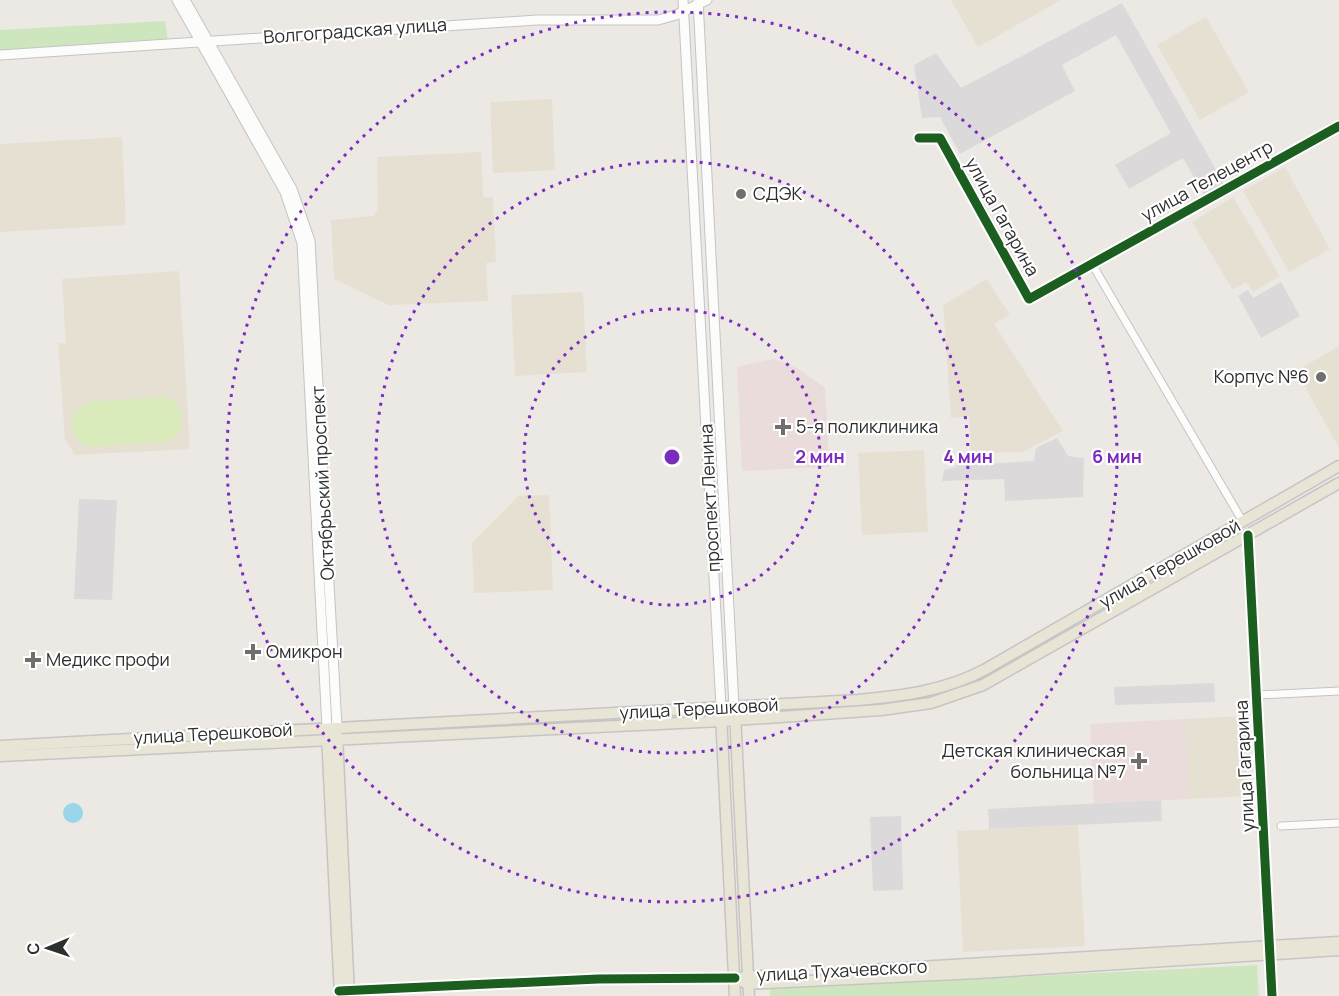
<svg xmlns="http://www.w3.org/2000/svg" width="1339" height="996" font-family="Manrope,sans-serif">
<rect width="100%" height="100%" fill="#ece8e4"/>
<path fill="#dcd9db" d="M 1122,3 L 1224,184 L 1204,195 L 1183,158 L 1129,189 L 1115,165 L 1171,133 L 1116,35 L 1062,65 L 1075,91 L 960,154 L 940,117 L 922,118 L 914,65 L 936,53 L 961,88 Z
M 1281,282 L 1300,316 L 1261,338 L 1238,296 L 1248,290 L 1253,298 Z
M 1057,438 L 1068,456 L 1084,458 L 1083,497 L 1005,501 L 1004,479 L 942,481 L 944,470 L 956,467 L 959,456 L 982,455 L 984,464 L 1034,461 L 1036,448 Z
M 79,499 L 117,500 L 112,600 L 74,599 Z
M 1214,683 L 1215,702 L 1115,705 L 1114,687 Z
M 1161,800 L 1162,821 L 989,829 L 988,809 Z
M 901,816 L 903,890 L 873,891 L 870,817 Z"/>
<path fill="#e6e0d3" d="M 951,0 L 1061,0 L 978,47 Z
M 1206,17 L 1249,92 L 1200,120 L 1157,45 Z
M 552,99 L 555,170 L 493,173 L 490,102 Z
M 122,137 L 126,225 L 0,232 L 0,144 Z
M 481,152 L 483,197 L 493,197 L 496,262 L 486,263 L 488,301 L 389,305 L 334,279 L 331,220 L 373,216 L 378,208 L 377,157 Z
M 1285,167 L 1330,249 L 1289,272 L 1243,191 Z
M 1233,197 L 1280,276 L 1253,292 L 1246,282 L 1233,290 L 1192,222 Z
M 179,271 L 190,449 L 75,455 L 65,439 L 58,343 L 66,344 L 62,279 Z
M 987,279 L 1010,315 L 994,324 L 1063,431 L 1022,452 L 971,453 L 969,416 L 951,418 L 943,305 Z
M 583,292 L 587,372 L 515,376 L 511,295 Z
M 1339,346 L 1339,446 L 1338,446 L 1296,371 Z
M 924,450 L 928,532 L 862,535 L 858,453 Z
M 549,495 L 553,590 L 474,593 L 472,543 L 518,496 Z
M 1244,716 L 1247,796 L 1189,799 L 1185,719 Z
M 1078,825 L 1085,946 L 963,952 L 957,831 Z"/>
<path fill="#e9dcdb" d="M 773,359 L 799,369 L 825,388 L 829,467 L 742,471 L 737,367 Z
M 1185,719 L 1189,799 L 1094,803 L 1090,724 Z"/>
<path fill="#cee6be" d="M 165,21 L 168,40 L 0,52 L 0,30 Z
M 1257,965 L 1259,996 L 770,996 L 770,989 Z"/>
<path fill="#d9eabb" d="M 165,397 C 182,403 182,414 181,429 L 170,441 L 91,447 L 82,444 L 73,432 L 73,414 L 87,402 Z"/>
<path fill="#99d6ec" d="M63 813a10 10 0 1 1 20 0a10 10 0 1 1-20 0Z"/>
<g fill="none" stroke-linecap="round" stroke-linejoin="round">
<defs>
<path id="minor" d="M 919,138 L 940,138 L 1029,299 L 1339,126
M 1092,264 L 1243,522
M 1258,695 L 1339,691
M 1281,826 L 1339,823"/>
<path id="tertiary" d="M 1248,535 L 1272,996
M 343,991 L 598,979 L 735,978"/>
<path id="secondary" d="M 177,0 L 285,192 L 302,243 L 327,728
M 185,0 L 292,189 L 310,241 L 337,727
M 683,0 L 721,707
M 698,0 L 734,707
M 0,55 L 537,20 L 658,20 L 676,15 L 707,0"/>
<path id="primary" d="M 735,713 L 749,996
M 721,715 L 735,996
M 337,734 L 349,996
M 327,735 L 340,996
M 0,746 L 858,700 C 902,696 944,691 984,670 L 1339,466
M 0,756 L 721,721 L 881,710 L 931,703 L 983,685 L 1339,483
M 852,971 L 1339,942
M 735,978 L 748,984 L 765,983 L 978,973 L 1339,950
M 735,978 L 776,975"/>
</defs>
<use href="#minor" stroke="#c5c4c5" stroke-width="9"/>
<use href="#tertiary" stroke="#c5c4c5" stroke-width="10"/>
<use href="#secondary" stroke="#c5c4c5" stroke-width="11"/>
<use href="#primary" stroke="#c6c5c4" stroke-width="13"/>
<use href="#minor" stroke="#fcfcfb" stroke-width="7"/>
<use href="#tertiary" stroke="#fcfcfb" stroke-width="8"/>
<use href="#secondary" stroke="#fcfcfb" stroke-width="9"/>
<use href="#primary" stroke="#e8e4d6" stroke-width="10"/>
<defs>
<path id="cycleway" d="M 919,138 L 940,138 L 1029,299 L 1339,126
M 1248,535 L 1272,996
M 339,991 L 598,979 L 735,978"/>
</defs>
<use href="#cycleway" stroke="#fff" stroke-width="13"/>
<use href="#cycleway" stroke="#1b5e20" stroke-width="9"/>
</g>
<g fill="none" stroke="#7b2cbf" stroke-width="3" stroke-dasharray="3 6">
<circle cx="672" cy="457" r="148"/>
<circle cx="672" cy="457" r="296"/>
<circle cx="672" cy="457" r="445"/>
</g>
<g fill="#706f6e" stroke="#fff" stroke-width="2">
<circle cx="741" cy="194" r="6"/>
<circle cx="1321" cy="377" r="6"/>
<path d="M780 418h6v6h6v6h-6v6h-6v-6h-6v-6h6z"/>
<path d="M250 643h6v6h6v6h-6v6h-6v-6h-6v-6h6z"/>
<path d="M30 651h6v6h6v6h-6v6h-6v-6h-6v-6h6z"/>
<path d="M1136 752h6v6h6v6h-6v6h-6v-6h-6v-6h6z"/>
</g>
<g text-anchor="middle" stroke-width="4.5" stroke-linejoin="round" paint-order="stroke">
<g font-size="18" fill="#2e2e2e" stroke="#fff">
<text transform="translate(355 31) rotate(-4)" y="6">Волгоградская улица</text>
<text transform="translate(1207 181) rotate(-29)" y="6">улица Телецентр</text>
<text transform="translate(1002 217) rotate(61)" y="6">улица Гагарина</text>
<text transform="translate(323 483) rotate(-93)" y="6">Октябрьский проспект</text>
<text transform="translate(710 498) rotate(-93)" y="6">проспект Ленина</text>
<text transform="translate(1170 564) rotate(-30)" y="6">улица Терешковой</text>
<text transform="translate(699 709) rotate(-3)" y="6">улица Терешковой</text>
<text transform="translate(213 734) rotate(-3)" y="6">улица Терешковой</text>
<text transform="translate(1245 766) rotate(-93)" y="6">улица Гагарина</text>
<text transform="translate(842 971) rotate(-3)" y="6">улица Тухачевского</text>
</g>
<g font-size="18" fill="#2e2e2e" stroke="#fff" text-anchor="start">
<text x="753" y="200">СДЭК</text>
<text x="1309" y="383" text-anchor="end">Корпус №6</text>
<text x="796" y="433">5-я поликлиника</text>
<text x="266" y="658">Омикрон</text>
<text x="46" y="666">Медикс профи</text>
<text x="1126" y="757" text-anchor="end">Детская клиническая<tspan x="1126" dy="21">больница №7</tspan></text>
</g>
</g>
<circle cx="672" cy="457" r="9" fill="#7b2cbf" stroke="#fff" stroke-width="3"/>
<g font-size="18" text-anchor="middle" font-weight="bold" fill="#7b2cbf" stroke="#fff" stroke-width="4.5" stroke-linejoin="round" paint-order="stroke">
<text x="820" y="463">2 мин</text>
<text x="968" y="463">4 мин</text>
<text x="1117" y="463">6 мин</text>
</g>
<g transform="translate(48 948) rotate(268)" stroke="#ffffff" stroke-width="4.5" paint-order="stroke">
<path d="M0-4.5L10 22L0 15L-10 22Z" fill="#2e2e2e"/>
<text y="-9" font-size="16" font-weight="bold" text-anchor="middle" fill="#2e2e2e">С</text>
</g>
</svg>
